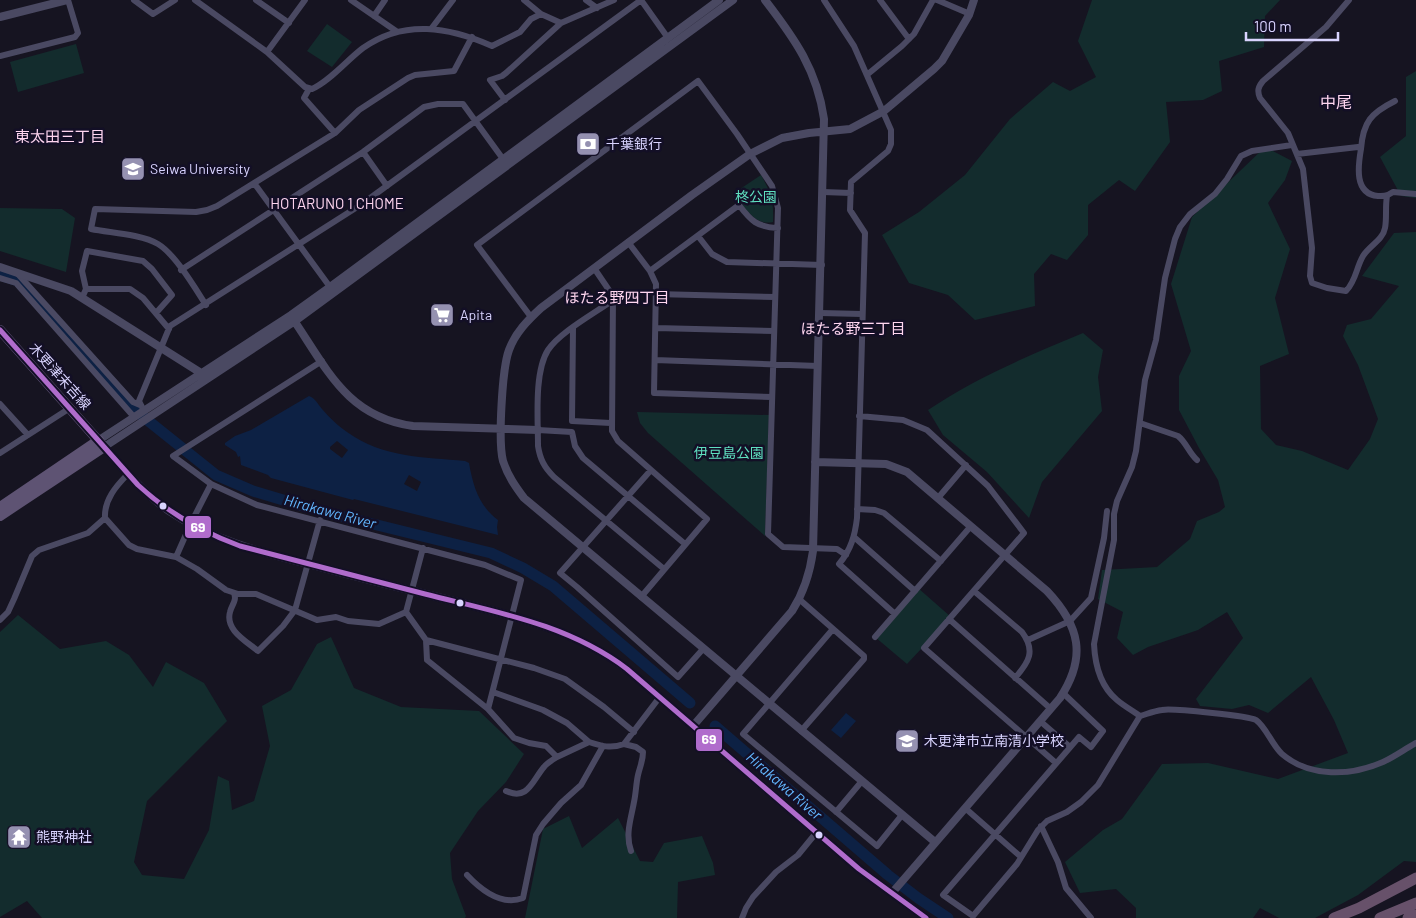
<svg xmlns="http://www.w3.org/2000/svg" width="1416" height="918" font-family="Barlow,'Noto Sans JP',sans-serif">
<rect width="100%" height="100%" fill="#161421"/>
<path fill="#132c2d" d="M 1092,0 L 1280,0 L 1265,16 L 1264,47 L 1219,61 L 1222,91 L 1203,100 L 1166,102 L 1170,142 L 1135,191 L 1119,180 L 1088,205 L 1088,235 L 1067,260 L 1051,254 L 1034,274 L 1035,306 L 975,320 L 948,295 L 909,283 L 882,235 L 919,212 L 965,175 L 1010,119 L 1053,82 L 1070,91 L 1096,77 L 1078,41 Z
M 327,24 L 352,42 L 332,67 L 307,51 Z
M 76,44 L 84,73 L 18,92 L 10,62 Z
M 1416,71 L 1416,198 L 1401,196 L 1380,157 L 1406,136 L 1406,77 Z
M 1265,147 L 1292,161 L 1285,180 L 1268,203 L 1290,249 L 1275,298 L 1289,354 L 1260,366 L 1261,429 L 1276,445 L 1302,451 L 1348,470 L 1370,439 L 1378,419 L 1358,365 L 1343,336 L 1347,325 L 1371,319 L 1399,286 L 1362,276 L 1394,233 L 1416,232 L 1416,862 L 1404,861 L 1358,895 L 1315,918 L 1279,918 L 1260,908 L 1253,918 L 1136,918 L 1136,908 L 1116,889 L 1080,893 L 1065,862 L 1103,830 L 1122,819 L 1162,764 L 1208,763 L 1278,779 L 1348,753 L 1334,720 L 1311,677 L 1268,713 L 1249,705 L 1232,709 L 1200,706 L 1196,699 L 1243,638 L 1227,612 L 1198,630 L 1148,647 L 1133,655 L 1117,638 L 1123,612 L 1098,599 L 1102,570 L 1157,567 L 1190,539 L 1197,521 L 1219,512 L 1225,507 L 1218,480 L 1199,448 L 1179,410 L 1179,376 L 1191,351 L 1171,284 L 1192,217 Z
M 761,175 C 771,193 774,202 773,222 C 754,226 745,207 734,193 Z
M 0,208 L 62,209 L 75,218 L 66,272 L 0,251 Z
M 1083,333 L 1103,350 L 1098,377 L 1102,411 L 1042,482 L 1029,518 L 987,472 L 943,435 L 928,410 C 975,378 1030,355 1083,333 Z
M 637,412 L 769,415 L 765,536 L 648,433 L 640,423 Z
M 918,588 L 951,617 L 907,664 L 875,637 Z
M 18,615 L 60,649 L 106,641 L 129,655 L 153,687 L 166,662 L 204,683 L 227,721 L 147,801 L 134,862 L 142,875 L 184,879 L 209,830 L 218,776 L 229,781 L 232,810 L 254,801 L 270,746 L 262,706 L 291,690 L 317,644 L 331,637 L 354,688 L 401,707 L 479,711 L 524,754 L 506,782 L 478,811 L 450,853 L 452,879 L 466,916 L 465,918 L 42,918 L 27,901 L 0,917 L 0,632 Z
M 569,816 L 582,848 L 618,818 L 640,861 L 653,862 L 664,843 L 702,836 L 713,863 L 715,875 L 678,882 L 677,918 L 525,918 L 543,829 Z"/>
<path fill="#0d2144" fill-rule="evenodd" d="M 309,396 C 315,398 317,403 322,409 C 329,417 338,426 347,432 C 383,458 424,457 465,461 L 469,463 C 473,486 479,506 498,520 L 497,527 L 498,535 L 354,499 L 353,500 L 271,478 L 268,475 L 241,465 L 240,456 L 238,457 L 236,452 L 225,445 L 225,443 L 235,436 L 251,430 ZM 337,441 L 348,450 L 342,458 L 330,449 L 330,447 ZM 409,475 L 421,482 L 417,491 L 404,484 Z
M 846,713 L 856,721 L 841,738 L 831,730 Z"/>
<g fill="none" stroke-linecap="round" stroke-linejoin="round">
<path stroke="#0d2144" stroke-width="11" d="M 3,276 L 18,281 L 131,407 L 216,475 L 253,491 L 320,511 L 491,553 L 523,568 L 553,586 L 690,703
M 715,726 L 888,875 L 918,898 L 948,918"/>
<path stroke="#4a4962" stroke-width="6" d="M 134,0 L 153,14 L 175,0
M 195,0 L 267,52 L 305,87 L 312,89 C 330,81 347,60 363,48 C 404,19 449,27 492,46 L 520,32 L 531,19 L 541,14
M 256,0 L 289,23
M 351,0 L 396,31
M 524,0 L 541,14 L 561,23
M 586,0 L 597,8
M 641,0 L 668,38
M 824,0 L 854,46 L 891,130 L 891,144 L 888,151 L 851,182 L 850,210 L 865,233 L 857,518 C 855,535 851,550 839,564 L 895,614
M 880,0 L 909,39
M 937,0 L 970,14
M 1349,0 L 1326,27 L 1263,81 C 1258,87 1257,91 1260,98 L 1288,133 L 1303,169 L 1312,248 L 1310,276 L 1312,283 L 1327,288 L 1346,291 C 1356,281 1356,268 1363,256 C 1369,246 1383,240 1385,228 C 1387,218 1385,207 1387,196
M 374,16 L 385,0
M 431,29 L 453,0
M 267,52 L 305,0
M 0,56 L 75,37 L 78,33 L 68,0
M 868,74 L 902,46 L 914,34 L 933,0
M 309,89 L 304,98 L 335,133
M 505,100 L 490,80 L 502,76 L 506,73 L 561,23 L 614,0
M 1361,149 C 1363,122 1371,113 1395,101
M 363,152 L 387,186
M 1297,154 L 1358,147 L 1361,149 C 1358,166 1354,194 1378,196 C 1385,196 1387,196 1393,192 L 1416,194
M 254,183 L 330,287
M 823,192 L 851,193
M 698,236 L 712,254 L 727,262 L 822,265
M 628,242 L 650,271 L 656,284 L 654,393 L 772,397
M 594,268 L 613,296 L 612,431 L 618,441 L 707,519 L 641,597
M 181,270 L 363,152 L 424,107 L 438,104 L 463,104 L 503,159
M 650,271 L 739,205 C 751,221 757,227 778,228
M 17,273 L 133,402 L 140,405
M 0,278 L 16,283 L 134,417
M 86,289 L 82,271 L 87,251 L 143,261 L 152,269 L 172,295 L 156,313
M 656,294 L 775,297
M 82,298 L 86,289 L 130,289 L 143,298 L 169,329
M 613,300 C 595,313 560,332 548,350 C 534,372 538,419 538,446 C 540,459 544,467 554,477 L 664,569
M 206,305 C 195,288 175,254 158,244 C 141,234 111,233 91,229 L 95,209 L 196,212 L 207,210 L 217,206 L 335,133 L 359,110 L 408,78 L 415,75 L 454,71 L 472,37
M 820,313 L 862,314
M 531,317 L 477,245 L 698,81 L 737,134 L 772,186 L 778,208 L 768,534 L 783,547 L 837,549 L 846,555
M 573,328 L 572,421 L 611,423
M 656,328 L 774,331
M 655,360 L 818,366
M 322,361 L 173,456 L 211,484 L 257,505 L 485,565 L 521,580 L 488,709
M 0,404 L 28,435
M 144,411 L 139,401 L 170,326 L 362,204 L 641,0
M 859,416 L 903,420 L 927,430 L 988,486 L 1024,533 L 924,648 L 1056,763
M 1140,423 L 1178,436 C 1186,442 1189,453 1197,460
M 538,430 L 572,432 L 575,446 L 583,458 L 685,544
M 0,453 L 70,408
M 651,470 L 560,573 L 577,587 L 678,677 L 703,649
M 128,474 C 116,486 104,500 105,518 L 129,545 L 137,549 L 176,557 L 197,569 L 226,590 L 238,594 L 256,594 L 317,620 L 336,617 L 348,621 L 379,624 L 406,612
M 938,498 L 966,465
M 857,509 L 875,510 L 884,513 L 941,561
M 854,537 L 915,591
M 176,557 L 191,523 L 211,484
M 974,591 L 1022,632 C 1036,651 1029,662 1015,678
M 234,593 C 237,601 232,604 230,612 C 225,630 246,641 258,651 L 283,626 L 295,610 L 320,520
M 799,599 L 864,656 L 864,659 L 801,731
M 406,612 L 426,640 L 427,660 L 488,709 L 514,738 L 529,743 L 546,746 L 557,757 L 589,742 C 601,746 611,749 624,744 L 659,698
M 406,612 L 423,548
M 949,619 L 1051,709
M 0,620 L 8,612 L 14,599 L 32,556 L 39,550 L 88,533 L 105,518
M 833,629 L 743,734 L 877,846 L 902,815
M 875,637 L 971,526
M 426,640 L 534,668 L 565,679 L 604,707 L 634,732
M 1028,640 L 1070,621 L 1091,598 L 1104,538 L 1107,511
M 493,692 L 543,710 L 567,723 L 589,742
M 1063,693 L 1103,731 L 1091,747 L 1079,737 L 943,895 L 973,916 L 1017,864 L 1038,830 L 1047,821 L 1067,812 L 1081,802 L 1098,785 L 1140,716 C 1147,714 1154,711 1162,710 C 1172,708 1249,716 1256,720 C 1266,727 1272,745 1282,754 C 1310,778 1351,776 1383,762 C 1394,757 1405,749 1416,743
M 1140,716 C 1133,711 1124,706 1117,700 C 1100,686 1095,665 1094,644 L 1114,540 L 1114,514 L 1117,501 L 1132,467 L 1136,451 L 1145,380 L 1156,340 L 1165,278 L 1175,239 L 1180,227 L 1190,214 L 1215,194 L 1227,179 L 1241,156 L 1252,151 L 1292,145
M 1040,721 L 1070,747
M 624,744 L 636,747 L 643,752 C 643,761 640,766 638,775 C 636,784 636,793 634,802 C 631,819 625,834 631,851
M 506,791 C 528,801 532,781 544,767 C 547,763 552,760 557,757
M 965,808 L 1021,857
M 836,812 L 862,781
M 1041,826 L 1058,862 L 1066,888 L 1091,918
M 467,875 C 481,890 502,906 523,898 L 536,835 L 543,824 L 561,803 L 581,785 L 603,746
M 742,918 L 746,908 L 753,897 L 776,872 L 798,855 L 816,833"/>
<path stroke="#4a4962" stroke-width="8" d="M 733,0 L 295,321 L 104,447 C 124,470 144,493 169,511 C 216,543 273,555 328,569 C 376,582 425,594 474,606 C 529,620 581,634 627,669 L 859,869 L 926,918
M 0,17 L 67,0
M 0,267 L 71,291 L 201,373
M 293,319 C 327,369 347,417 413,426 L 538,430
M 99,440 L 291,315 L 330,287 L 719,0
M 815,462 L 886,464 L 907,472 L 1047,591 C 1080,626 1087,657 1060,698 L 892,893
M 693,726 L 792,611 C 804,592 810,573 813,551 L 824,119 C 817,70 795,39 765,0
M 935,842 L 524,498 C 515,486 508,476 503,461 C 498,442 502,369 509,350 C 515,333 528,320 541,308 L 692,195 L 750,154 L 782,138 L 809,133 L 850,129 L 884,111 L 934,69 L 942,61 L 969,15 L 974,0"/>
<path stroke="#5e5373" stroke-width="10" d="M 0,330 L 104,447 L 0,516
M 0,507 L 99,440"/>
<path stroke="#67516a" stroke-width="11" d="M 1334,918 L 1359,908 L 1416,878
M 1380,918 L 1416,903
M 1408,918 L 1416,915"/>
<defs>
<path id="bus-1" d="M 0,330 L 138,485 C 168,513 202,532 240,546 C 302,562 363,578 425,594 C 495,612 568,624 627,669 L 859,869 L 926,918"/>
</defs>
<use href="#bus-1" stroke="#130f26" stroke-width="9"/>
<use href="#bus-1" stroke="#b06ccc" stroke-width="5"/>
</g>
<defs>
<symbol id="bank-square" viewBox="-11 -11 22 22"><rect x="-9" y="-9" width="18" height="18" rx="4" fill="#9591b1" stroke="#130f26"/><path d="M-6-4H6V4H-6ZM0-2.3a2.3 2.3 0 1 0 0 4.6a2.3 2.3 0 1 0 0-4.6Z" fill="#fff"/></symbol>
<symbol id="university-square" viewBox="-11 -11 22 22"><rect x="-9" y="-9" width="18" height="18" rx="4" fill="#9591b1" stroke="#130f26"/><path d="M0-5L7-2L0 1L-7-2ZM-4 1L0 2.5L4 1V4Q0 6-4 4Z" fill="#fff"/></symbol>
<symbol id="supermarket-square" viewBox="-11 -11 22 22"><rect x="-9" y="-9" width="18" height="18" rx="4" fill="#9591b1" stroke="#130f26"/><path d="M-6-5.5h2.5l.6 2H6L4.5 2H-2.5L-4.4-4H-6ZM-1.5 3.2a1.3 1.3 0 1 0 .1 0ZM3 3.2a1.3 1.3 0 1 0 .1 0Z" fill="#fff"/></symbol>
<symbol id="school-square" viewBox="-11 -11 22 22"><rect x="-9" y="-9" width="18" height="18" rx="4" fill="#9591b1" stroke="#130f26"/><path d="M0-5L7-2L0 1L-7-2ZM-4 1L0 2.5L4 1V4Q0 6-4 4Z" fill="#fff"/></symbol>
<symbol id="temple-square" viewBox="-11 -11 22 22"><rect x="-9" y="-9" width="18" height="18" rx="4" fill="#9591b1" stroke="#130f26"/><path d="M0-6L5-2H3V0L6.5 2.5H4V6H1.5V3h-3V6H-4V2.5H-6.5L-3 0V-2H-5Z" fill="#fff"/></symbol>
</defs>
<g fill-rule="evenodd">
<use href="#bank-square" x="574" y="130" width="28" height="28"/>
<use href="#university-square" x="119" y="155" width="28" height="28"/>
<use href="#supermarket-square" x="428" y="301" width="28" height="28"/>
<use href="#school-square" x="893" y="727" width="28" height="28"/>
<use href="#temple-square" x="5" y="823" width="28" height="28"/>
</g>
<g fill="#d9d4ff" stroke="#130f26" stroke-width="2">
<circle cx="163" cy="506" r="4.5"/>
<circle cx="460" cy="603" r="4.5"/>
<circle cx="819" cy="835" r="4.5"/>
</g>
<g text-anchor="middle" stroke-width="5" stroke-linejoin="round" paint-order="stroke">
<g font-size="14" fill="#d9d4ff" stroke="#130f26" text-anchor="start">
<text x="606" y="149">千葉銀行</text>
<text x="150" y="174">Seiwa University</text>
<text x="460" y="320">Apita</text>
<text x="924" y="746">木更津市立南清小学校</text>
<text x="36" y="842">熊野神社</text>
</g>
<g font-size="14" fill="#5fe0c0" stroke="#130f26">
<text x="756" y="202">柊公園</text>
<text x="729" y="458">伊豆島公園</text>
</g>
<g font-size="14" fill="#d9d4ff" stroke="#130f26">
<text transform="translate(60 376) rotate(48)" y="5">木更津末吉線</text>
</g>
<g font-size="15" fill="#ffd6f0" stroke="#130f26">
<text x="60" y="142">東太田三丁目</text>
<text x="337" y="209">HOTARUNO 1 CHOME</text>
<text x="617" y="303">ほたる野四丁目</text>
<text x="853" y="334">ほたる野三丁目</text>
</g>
<g font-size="15" font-style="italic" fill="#62b6ff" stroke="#130f26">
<text transform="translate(330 512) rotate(15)" y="5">Hirakawa River</text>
<text transform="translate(784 786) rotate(41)" y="5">Hirakawa River</text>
</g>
<g font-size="16" fill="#ffd6f0" stroke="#130f26">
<text x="1336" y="108">中尾</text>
</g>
</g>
<g stroke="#130f26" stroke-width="2">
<rect x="184" y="515" width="28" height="24" rx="5" fill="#b06ccc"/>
<rect x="695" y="728" width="28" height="24" rx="5" fill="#b06ccc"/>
</g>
<g font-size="14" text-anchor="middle" font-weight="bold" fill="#fff">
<text x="198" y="532">69</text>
<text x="709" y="744">69</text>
</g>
<path d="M1246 32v8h92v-8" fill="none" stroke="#d9d4ff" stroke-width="2.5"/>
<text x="1254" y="32" font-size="15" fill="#d9d4ff" stroke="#130f26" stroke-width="4" paint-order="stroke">100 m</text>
</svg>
